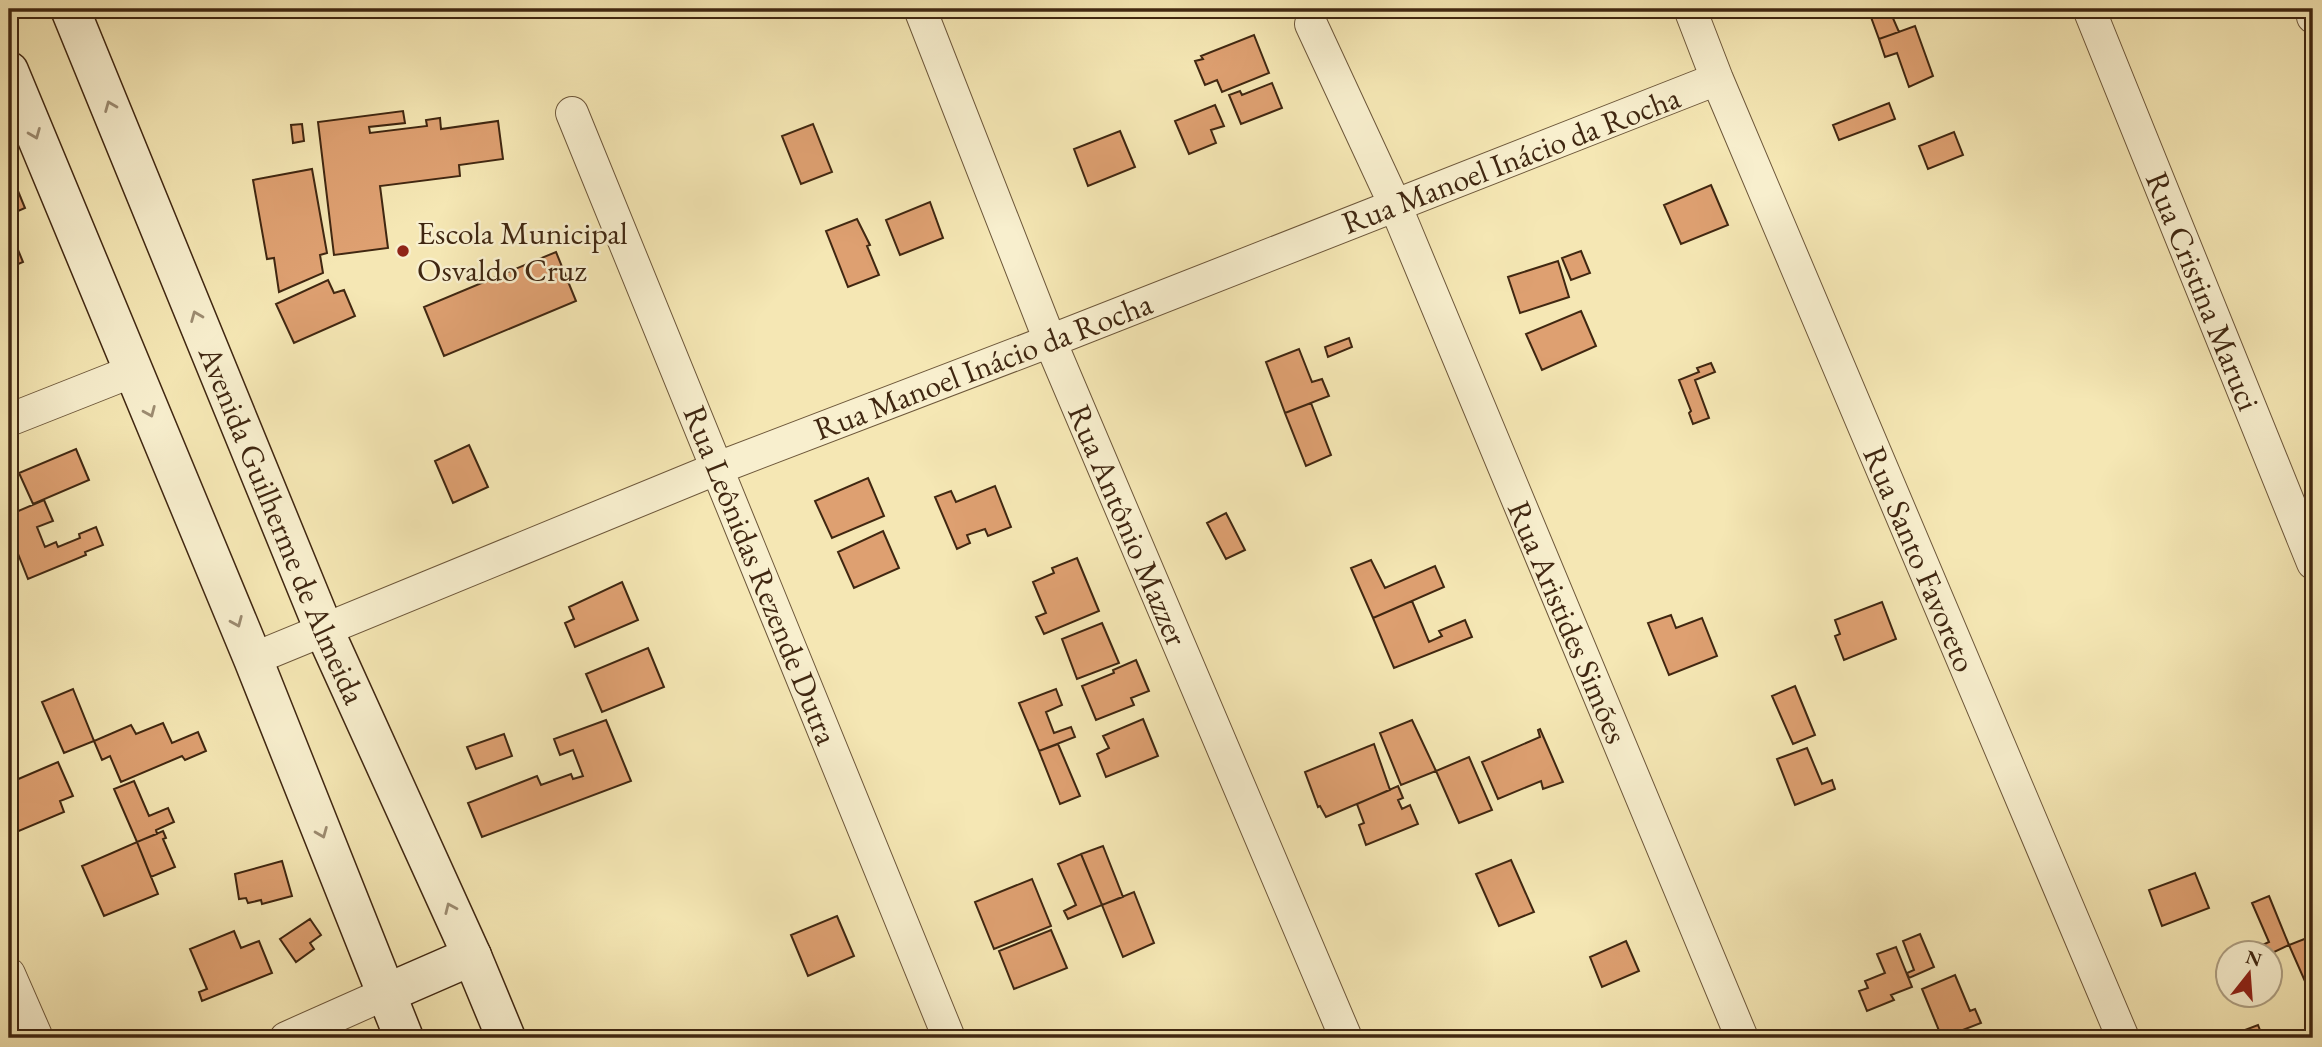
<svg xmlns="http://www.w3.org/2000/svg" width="2322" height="1047" font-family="'EB Garamond',serif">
<rect width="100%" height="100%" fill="#f5e7b4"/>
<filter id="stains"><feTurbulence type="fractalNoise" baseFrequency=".00286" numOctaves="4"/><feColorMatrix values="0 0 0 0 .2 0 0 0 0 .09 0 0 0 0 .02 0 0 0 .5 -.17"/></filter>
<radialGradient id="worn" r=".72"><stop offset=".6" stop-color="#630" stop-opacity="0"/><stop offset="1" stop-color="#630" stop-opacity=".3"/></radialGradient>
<path fill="#dea071" stroke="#402711" stroke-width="2" d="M 1868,9 L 1889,9 L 1899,32 L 1879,39 Z
M 1915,26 L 1933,76 L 1909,87 L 1897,53 L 1885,57 L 1879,39 Z
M 1254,35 L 1269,73 L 1222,92 L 1217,80 L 1205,85 L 1195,61 L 1203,59 L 1201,56 Z
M 1272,83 L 1282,108 L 1241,124 L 1229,95 L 1240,91 L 1242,95 Z
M 1889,103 L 1895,119 L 1839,140 L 1833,125 Z
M 1215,105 L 1224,126 L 1211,130 L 1216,143 L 1189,154 L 1175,121 Z
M 403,111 L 405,123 L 369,127 L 370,133 L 427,126 L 426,120 L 440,118 L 441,129 L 498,121 L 503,159 L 459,165 L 460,176 L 380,186 L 388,248 L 334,255 L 318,122 Z
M 302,124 L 304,141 L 293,143 L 291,125 Z
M 813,124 L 832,172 L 801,184 L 782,136 Z
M 1120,131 L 1135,167 L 1088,186 L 1074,149 Z
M 1954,132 L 1963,155 L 1928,169 L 1919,146 Z
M 312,169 L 327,253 L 320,255 L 323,273 L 279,292 L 274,258 L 267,259 L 253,180 Z
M 1711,185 L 1728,225 L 1681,244 L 1664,205 Z
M 18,191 L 25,208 L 9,215 L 9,195 Z
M 930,202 L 943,238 L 900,255 L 886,220 Z
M 857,219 L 870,245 L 867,246 L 879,275 L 848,287 L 826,231 Z
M 9,228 L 23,262 L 9,268 Z
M 1581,251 L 1590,273 L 1571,280 L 1562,258 Z
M 556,252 L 576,301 L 444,356 L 424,307 Z
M 1558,261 L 1569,297 L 1520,313 L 1508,277 Z
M 328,280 L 334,293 L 344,290 L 355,316 L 294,343 L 276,304 Z
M 1581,311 L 1596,346 L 1542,370 L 1526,334 Z
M 1349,338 L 1352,347 L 1328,357 L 1325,347 Z
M 1299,349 L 1312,382 L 1322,379 L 1329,396 L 1285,413 L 1266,362 Z
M 1711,363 L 1715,372 L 1695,380 L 1709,418 L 1693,424 L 1689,413 L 1691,411 L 1679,380 L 1699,372 L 1697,368 Z
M 1311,403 L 1331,455 L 1306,466 L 1285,413 Z
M 469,445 L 488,487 L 453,503 L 435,461 Z
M 76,449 L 89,480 L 33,504 L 19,473 Z
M 868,478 L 884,516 L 832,538 L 815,501 Z
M 995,486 L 1011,527 L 988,536 L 985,529 L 967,535 L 970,543 L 957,549 L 935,497 L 951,491 L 956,502 Z
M 44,500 L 53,521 L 37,527 L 45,547 L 56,542 L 58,547 L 80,538 L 79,534 L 96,527 L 103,545 L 85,552 L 86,555 L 28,579 L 9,531 L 9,515 Z
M 1226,513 L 1245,550 L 1226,559 L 1207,523 Z
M 883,531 L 899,568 L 854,588 L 838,552 Z
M 1077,558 L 1099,611 L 1044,634 L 1036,617 L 1046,613 L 1033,582 L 1054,573 L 1052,568 Z
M 1371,560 L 1385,588 L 1435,566 L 1444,587 L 1373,618 L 1351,568 Z
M 622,582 L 638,620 L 575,647 L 565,623 L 574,619 L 569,607 Z
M 1412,601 L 1429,642 L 1442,636 L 1439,631 L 1465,620 L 1472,637 L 1394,668 L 1373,618 Z
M 1882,602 L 1896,639 L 1844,660 L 1835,636 L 1840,634 L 1835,620 Z
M 1671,615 L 1676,628 L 1702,618 L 1717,656 L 1669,675 L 1648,623 Z
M 1102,623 L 1119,663 L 1077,679 L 1062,639 Z
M 648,648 L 664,687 L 602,712 L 586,674 Z
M 1136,660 L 1149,691 L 1131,698 L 1134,705 L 1096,720 L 1082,686 L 1114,673 L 1113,670 Z
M 1795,686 L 1815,735 L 1793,744 L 1772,696 Z
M 73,689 L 94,741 L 64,753 L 42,702 Z
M 1056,689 L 1062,705 L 1046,712 L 1054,733 L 1071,727 L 1075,737 L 1039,751 L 1019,703 Z
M 1143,719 L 1158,756 L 1106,777 L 1097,754 L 1109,748 L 1103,736 Z
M 606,720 L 631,781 L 482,837 L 468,803 L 537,776 L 541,785 L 571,774 L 573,779 L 583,776 L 573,750 L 560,755 L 554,739 Z
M 1412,720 L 1436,771 L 1401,785 L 1380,733 Z
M 163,723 L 172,743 L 198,732 L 206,751 L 185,760 L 182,756 L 121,782 L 110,756 L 102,760 L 94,741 L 131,725 L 136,734 Z
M 1540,729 L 1563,782 L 1543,789 L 1541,781 L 1498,799 L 1482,762 L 1540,737 L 1538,730 Z
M 504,734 L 512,756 L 476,769 L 467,747 Z
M 1058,744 L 1080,796 L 1060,804 L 1039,751 Z
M 1374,744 L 1390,790 L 1326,817 L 1320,806 L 1318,807 L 1305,772 Z
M 1807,748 L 1822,784 L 1832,780 L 1835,789 L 1795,805 L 1777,759 Z
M 1469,757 L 1492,810 L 1459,823 L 1436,771 Z
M 58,762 L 73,796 L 60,801 L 64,812 L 14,833 L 9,822 L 9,783 Z
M 134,781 L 149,816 L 168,808 L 174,822 L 156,830 L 157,834 L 137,842 L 114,789 Z
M 1398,786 L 1403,798 L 1398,800 L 1402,809 L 1410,805 L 1418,824 L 1366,845 L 1359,825 L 1364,823 L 1357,804 Z
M 163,831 L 166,838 L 163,839 L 175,867 L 151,877 L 137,842 Z
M 137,842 L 158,894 L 104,916 L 82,866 Z
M 1103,846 L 1123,897 L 1102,905 L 1081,854 Z
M 1081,854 L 1102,905 L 1068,919 L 1064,911 L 1076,905 L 1058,864 Z
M 1511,860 L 1534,912 L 1499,926 L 1476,874 Z
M 282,861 L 292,896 L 262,904 L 261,900 L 248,903 L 246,898 L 239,899 L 235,874 Z
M 2195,873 L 2209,908 L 2162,926 L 2149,890 Z
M 1032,879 L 1051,926 L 994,949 L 975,902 Z
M 1134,892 L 1154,943 L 1123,957 L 1102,905 Z
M 2269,896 L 2289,945 L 2270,954 L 2270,953 L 2260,953 L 2258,947 L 2269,942 L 2252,903 Z
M 837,916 L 854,956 L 808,976 L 791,935 Z
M 310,919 L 321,935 L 310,943 L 314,949 L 296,962 L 280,939 Z
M 1051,930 L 1067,968 L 1014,989 L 999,951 Z
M 234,931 L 241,948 L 259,941 L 272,973 L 202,1001 L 199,992 L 207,989 L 190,949 Z
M 1920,934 L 1934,967 L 1909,978 L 1907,973 L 1914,970 L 1903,941 Z
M 2312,936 L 2313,994 L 2311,995 L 2289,945 Z
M 1626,941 L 1639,971 L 1602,987 L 1590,957 Z
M 1896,947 L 1912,987 L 1891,995 L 1894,1000 L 1867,1011 L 1859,991 L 1868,988 L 1865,981 L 1885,973 L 1877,954 Z
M 1955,975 L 1970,1011 L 1975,1009 L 1981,1023 L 1942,1038 L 1922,989 Z
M 2258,1025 L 2263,1038 L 2224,1038 Z"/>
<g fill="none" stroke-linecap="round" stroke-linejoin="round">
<defs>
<path id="street" d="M 920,9 L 1050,341 L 1346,1038
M 1690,9 L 1717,79 L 2123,1038
M 2089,9 L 2313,563
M 2312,9 L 2313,17
M 1311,24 L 1395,205 L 1742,1038
M 572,113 L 949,1038
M 9,420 L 133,371
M 253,659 L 718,468 L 1050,341 L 1717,79
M 9,974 L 37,1038
M 286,1038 L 387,993"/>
<g id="secondary">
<path id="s1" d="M 70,9 L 324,630 L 472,956 L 506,1038"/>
<path d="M 9,71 L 253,659 L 404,1038"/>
<path d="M 387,993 L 472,956"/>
</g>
</defs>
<use href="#street" stroke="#6d573a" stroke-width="34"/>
<use href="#secondary" stroke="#402711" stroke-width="41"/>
<use href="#street" stroke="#f8efce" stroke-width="32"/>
<use href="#secondary" stroke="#f8efce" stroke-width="38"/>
</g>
<defs><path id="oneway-chevron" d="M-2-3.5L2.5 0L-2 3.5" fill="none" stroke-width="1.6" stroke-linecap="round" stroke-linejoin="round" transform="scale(1.75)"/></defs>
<g stroke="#9c8b70">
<use href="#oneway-chevron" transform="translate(110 106) rotate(-112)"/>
<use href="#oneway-chevron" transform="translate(35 134) rotate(68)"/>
<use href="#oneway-chevron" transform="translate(196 316) rotate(-112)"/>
<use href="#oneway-chevron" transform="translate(150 412) rotate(67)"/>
<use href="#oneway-chevron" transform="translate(237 622) rotate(67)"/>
<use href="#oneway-chevron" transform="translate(322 833) rotate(68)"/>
<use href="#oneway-chevron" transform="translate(450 908) rotate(-114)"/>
</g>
<circle fill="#8f2418" stroke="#f8efce" stroke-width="2.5" cx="403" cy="251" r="7"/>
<g text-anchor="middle" stroke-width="5" stroke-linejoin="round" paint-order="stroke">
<g font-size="32" fill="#402711" stroke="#f8efce">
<text transform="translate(1511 160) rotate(-21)" y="11">Rua Manoel Inácio da Rocha</text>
<text transform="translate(2203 291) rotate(68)" y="11">Rua Cristina Maruci</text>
<text transform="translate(983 366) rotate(-21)" y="11">Rua Manoel Inácio da Rocha</text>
<text dy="11" stroke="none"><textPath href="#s1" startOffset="558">Avenida Guilherme de Almeida</textPath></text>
<text transform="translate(1128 525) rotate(67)" y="11">Rua Antônio Mazzer</text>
<text transform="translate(1920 559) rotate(67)" y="11">Rua Santo Favoreto</text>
<text transform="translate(761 575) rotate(68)" y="11">Rua Leônidas Rezende Dutra</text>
<text transform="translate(1568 622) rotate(67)" y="11">Rua Aristides Simões</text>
</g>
<g font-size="32" fill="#402711" stroke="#f8efce" text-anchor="start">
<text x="417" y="244">Escola Municipal<tspan x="417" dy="37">Osvaldo Cruz</tspan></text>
</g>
</g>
<rect width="2322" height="1047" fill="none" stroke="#f5e7b4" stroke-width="35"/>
<rect x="10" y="10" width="2301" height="1026" fill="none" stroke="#402711" stroke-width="3.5"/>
<rect x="18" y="18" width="2287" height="1012" fill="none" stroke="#402711" stroke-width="2"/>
<g transform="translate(2249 974) rotate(17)"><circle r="33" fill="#f8efce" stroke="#ae9f82" stroke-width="2"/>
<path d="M0-5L12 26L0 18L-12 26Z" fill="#8f2418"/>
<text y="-10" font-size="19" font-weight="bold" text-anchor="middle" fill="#402711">N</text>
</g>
<rect width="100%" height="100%" filter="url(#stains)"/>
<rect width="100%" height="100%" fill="url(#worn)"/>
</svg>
